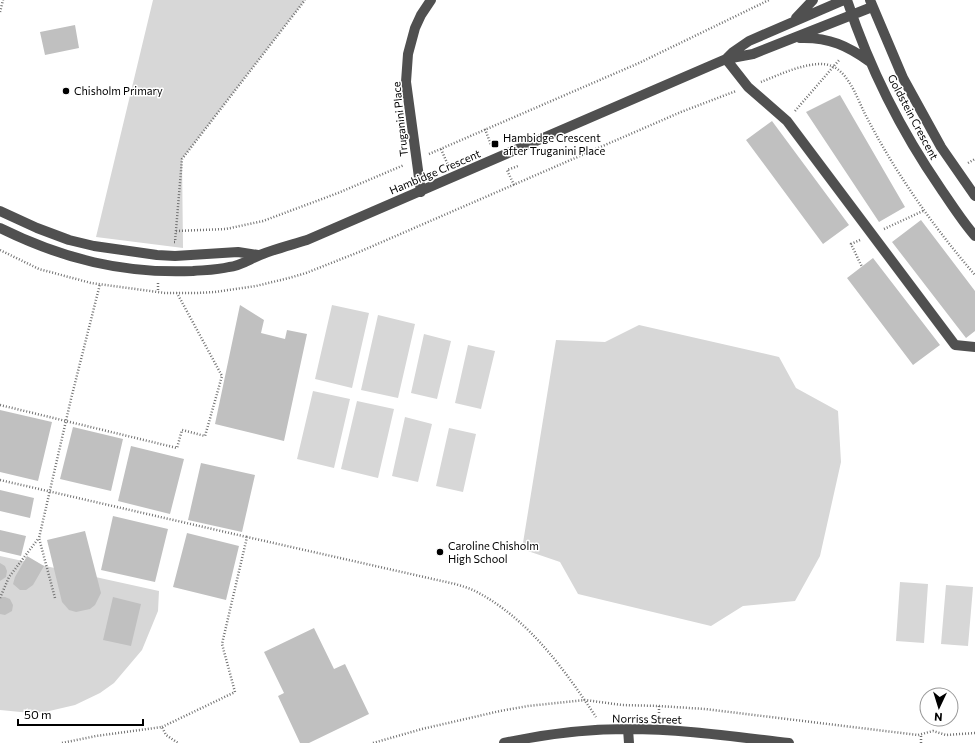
<svg xmlns="http://www.w3.org/2000/svg" width="975" height="743" font-family="Commissioner,sans-serif">
<rect width="100%" height="100%" fill="#fff"/>
<path fill="#d7d7d7" d="M 153,0 L 305,0 L 182,159 L 183,248 L 96,237 Z
M 332,305 L 369,313 L 352,388 L 315,379 Z
M 378,315 L 415,324 L 398,398 L 361,390 Z
M 639,325 L 779,357 L 796,388 L 838,411 L 841,462 L 820,556 L 795,601 L 743,606 L 711,626 L 578,594 L 560,562 L 522,549 L 556,340 L 605,342 Z
M 424,334 L 451,341 L 437,399 L 411,393 Z
M 468,345 L 495,351 L 481,409 L 455,403 Z
M 313,391 L 350,399 L 334,468 L 297,459 Z
M 357,401 L 394,409 L 378,478 L 341,469 Z
M 405,417 L 432,424 L 418,482 L 392,476 Z
M 449,428 L 476,434 L 463,492 L 436,486 Z
M 0,556 L 159,591 L 158,611 L 142,650 L 114,683 L 100,693 L 75,705 L 45,712 L 31,713 L 0,710 Z
M 900,582 L 928,584 L 924,643 L 896,641 Z
M 946,585 L 973,587 L 968,646 L 941,644 Z"/>
<path fill="#c0c0c0" d="M 75,25 L 79,48 L 45,55 L 40,32 Z
M 840,95 L 905,207 L 879,222 L 806,112 Z
M 772,121 L 849,225 L 823,244 L 746,140 Z
M 921,220 L 975,291 L 975,331 L 966,338 L 892,242 Z
M 873,258 L 940,345 L 913,365 L 847,278 Z
M 240,305 L 264,320 L 261,333 L 285,339 L 287,330 L 307,334 L 284,441 L 215,424 Z
M 0,410 L 52,422 L 38,481 L 0,472 Z
M 73,427 L 123,439 L 111,491 L 60,479 Z
M 131,446 L 184,459 L 170,514 L 118,501 Z
M 201,463 L 255,475 L 242,532 L 188,520 Z
M 0,490 L 34,498 L 30,518 L 0,511 Z
M 113,516 L 168,529 L 155,582 L 101,570 Z
M 0,530 L 26,536 L 21,556 L 0,551 Z
M 85,531 L 101,593 L 95,605 L 90,609 L 76,612 L 69,610 L 62,602 L 47,540 Z
M 187,533 L 239,546 L 226,600 L 173,587 Z
M 27,556 L 44,566 L 33,585 L 26,590 L 20,590 L 13,584 L 15,577 Z
M 0,563 L 5,566 L 7,571 L 6,577 L 0,581 Z
M 2,597 L 5,597 L 10,599 L 13,605 L 12,611 L 5,615 L 0,614 L 0,598 Z
M 113,597 L 141,604 L 131,646 L 103,640 Z
M 314,628 L 334,669 L 345,664 L 369,714 L 309,743 L 300,743 L 278,696 L 284,693 L 264,652 Z"/>
<g fill="none" stroke-linecap="round" stroke-linejoin="round">
<path stroke="#727272" stroke-width="2.5" stroke-dasharray="1 2" stroke-linecap="butt" d="M 0,12 L 3,0
M 761,82 C 779,75 815,57 834,67 C 849,75 857,97 864,112 C 894,171 932,225 975,275
M 795,111 L 840,59
M 485,129 L 491,145 L 490,145
M 441,149 L 448,165
M 429,154 L 639,63 L 769,0
M 968,163 L 975,159
M 514,185 L 507,170 L 518,166
M 884,229 L 923,211
M 176,231 L 226,229 L 263,221 L 338,193 L 404,165
M 860,240 L 851,244 L 862,267
M 174,242 L 175,242 L 182,159 L 305,0
M 0,250 L 39,269 L 91,283 L 165,293 L 196,293 L 215,292 L 256,286 L 289,278 L 306,273 L 359,252 L 681,112 L 736,91
M 158,283 L 158,292
M 0,405 L 177,448 L 182,430 L 205,436 L 222,376 L 177,293
M 0,480 L 247,537
M 0,598 L 9,577 L 38,539
M 55,598 L 39,538 L 71,399 L 100,284
M 659,706 L 659,717
M 162,727 L 235,692 L 222,644 L 247,537 L 455,584 C 462,586 469,588 475,591 C 528,618 564,669 596,717
M 62,743 L 96,736 L 162,727 L 166,735 L 178,743
M 373,743 L 422,729 L 500,711 L 528,706 L 585,700 L 622,705 L 659,706 L 705,709 L 918,735 L 933,731 L 946,735 L 975,733
M 921,743 L 921,735"/>
<path stroke="#505050" stroke-width="10" d="M 847,0 C 869,67 901,131 941,189 C 952,205 962,221 975,236
M 870,0 L 903,78 L 941,147 L 975,196
M 796,18 L 813,0
M 800,38 C 829,37 848,46 870,62
M 726,59 L 748,87 L 787,121 L 955,345 L 975,347
M 726,59 L 733,52 L 749,41 L 844,0
M 421,192 L 406,82 L 408,54 L 415,28 L 421,15 L 431,0
M 0,211 L 37,228 L 69,240 L 94,246 L 157,255 L 175,256 L 238,252 L 258,255
M 0,228 C 63,259 123,274 193,271 C 205,270 218,270 229,267 C 240,266 250,259 260,255 C 275,249 291,245 307,240 L 726,59 L 753,54 L 872,7
M 628,729 L 629,743
M 504,743 C 544,734 587,729 628,729 C 682,729 736,737 789,743"/>
</g>
<g fill="#000" stroke="#fff" stroke-width="1.5">
<circle cx="66" cy="91" r="4"/>
<rect x="491" y="140" width="8" height="8" rx="2"/>
<circle cx="440" cy="552" r="4"/>
</g>
<g text-anchor="middle" stroke-width="3" stroke-linejoin="round" paint-order="stroke">
<g font-size="11" fill="#000" stroke="#fff" text-anchor="start">
<text x="74" y="95">Chisholm Primary</text>
<text x="503" y="142">Hambidge Crescent<tspan x="503" dy="13">after Truganini Place</tspan></text>
<text x="448" y="550">Caroline Chisholm<tspan x="448" dy="13">High School</tspan></text>
</g>
<g font-size="11" fill="#000" stroke="#fff">
<text transform="translate(913 117) rotate(62)" y="4">Goldstein Crescent</text>
<text transform="translate(400 119) rotate(-96)" y="4">Truganini Place</text>
<text transform="translate(435 172) rotate(-23)" y="4">Hambidge Crescent</text>
<text transform="translate(647 719) rotate(1)" y="4">Norriss Street</text>
</g>
</g>
<g transform="translate(939 707) rotate(184)"><circle r="19" fill="#ffffff" stroke="#999999"/>
<path d="M0-3L7 15L0 10L-7 15Z" fill="#000000"/>
<text y="-6" font-size="11" font-weight="bold" text-anchor="middle" fill="#000000">N</text>
</g>
<path d="M18 719v6h125v-6" fill="none" stroke="#000000" stroke-width="2"/>
<text x="24" y="719" font-size="12" fill="#000000" stroke="#ffffff" stroke-width="3" paint-order="stroke">50 m</text>
</svg>
